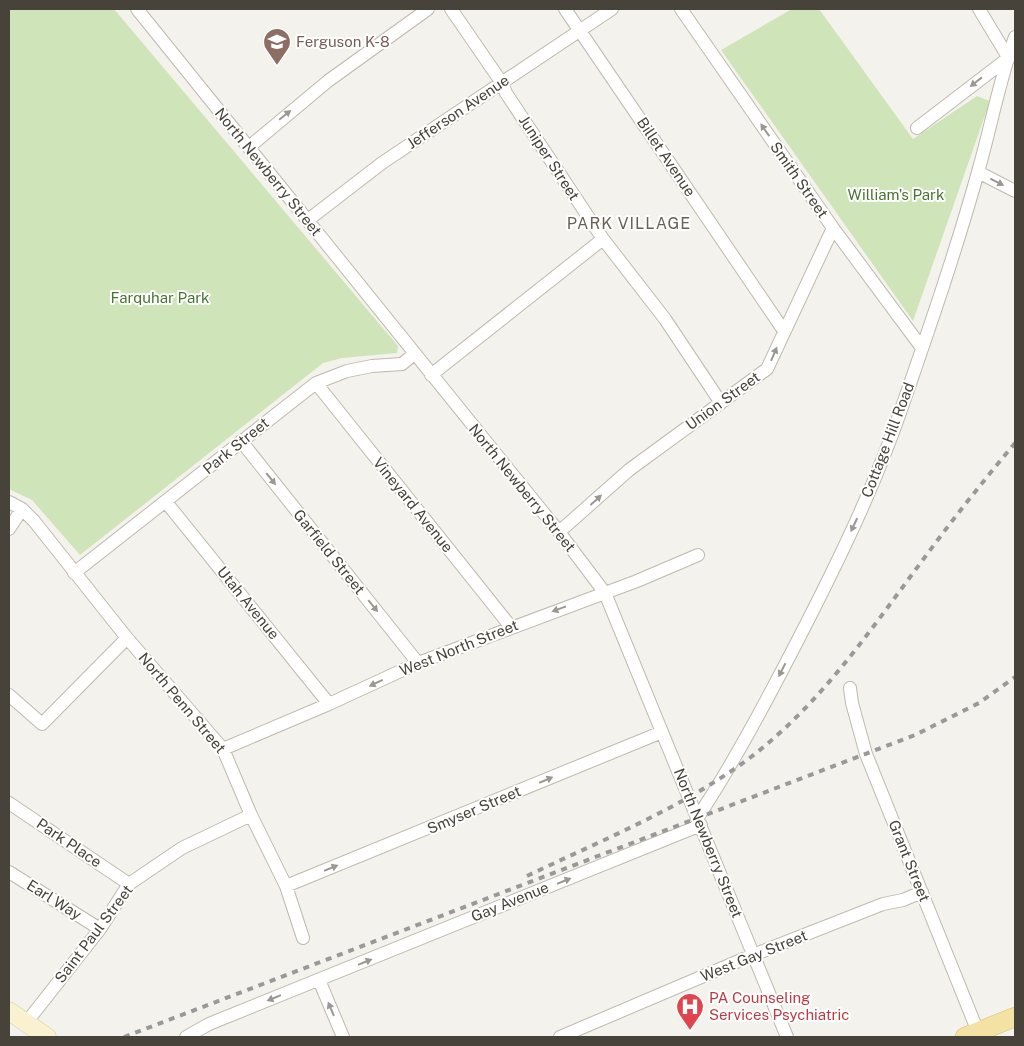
<svg xmlns="http://www.w3.org/2000/svg" width="1024" height="1046" font-family="'Public Sans',sans-serif">
<rect width="100%" height="100%" fill="#f4f2ec"/>
<path fill="#cfe4b9" d="M 9,9 L 114,9 L 398,346 L 397,353 L 342,358 L 323,363 L 80,555 L 32,500 L 9,489 Z
M 792,9 L 819,9 L 913,139 L 977,96 L 990,101 L 913,321 L 721,50 Z"/>
<g fill="none" stroke-linecap="round" stroke-linejoin="round">
<defs>
<path id="street" d="M 137,9 L 559,532 L 605,593 L 787,1037
M 451,9 L 502,83 L 506,93 L 603,239 L 665,319 L 721,403
M 565,9 L 784,331
M 681,9 L 833,228 L 922,348
M 979,9 L 1008,57
M 917,128 L 1011,56
M 249,147 L 328,81 L 428,9
M 978,172 L 1015,191
M 308,220 L 382,163 L 612,9
M 431,375 L 603,239
M 316,383 L 511,627
M 241,441 L 418,663
M 9,502 L 22,509 L 34,521 L 127,638 L 223,749 L 251,815 L 286,886 L 303,938
M 166,502 L 329,704
M 9,529 L 22,509
M 559,532 L 629,470 L 767,369 L 833,228
M 74,573 L 316,383 L 347,371 L 372,366 L 402,364 L 414,354
M 850,688 L 852,703 L 866,754 L 978,1032
M 9,695 L 42,724 L 127,638
M 223,749 L 329,704 L 418,663 L 637,581 L 698,555
M 9,803 L 129,884
M 698,817 C 736,759 768,698 800,636 C 838,562 875,486 902,407 C 929,329 956,251 978,172 C 991,127 999,81 1015,37
M 9,872 L 100,929
M 286,886 L 662,732
M 319,980 L 343,1037
M 26,1023 L 100,929 L 129,884 L 182,848 L 251,815
M 186,1037 L 209,1024 L 701,825
M 560,1037 L 753,955 L 883,904 L 903,900 L 922,892"/>
<path id="secondary" d="M 9,1011 L 47,1037"/>
<path id="primary" d="M 965,1037 L 1015,1017"/>
</defs>
<use href="#street" stroke="#bfbaaf" stroke-width="14"/>
<use href="#secondary" stroke="#cfc5a0" stroke-width="19"/>
<use href="#primary" stroke="#d8bf75" stroke-width="20"/>
<use href="#street" stroke="#fff" stroke-width="12"/>
<use href="#secondary" stroke="#f9f1d0" stroke-width="18"/>
<use href="#primary" stroke="#f4e1a4" stroke-width="19"/>
<path stroke="#999" stroke-width="4" stroke-dasharray="6 6" stroke-linecap="butt" d="M 527,876 C 602,840 680,809 747,760 C 822,704 873,626 928,553 C 956,515 985,479 1015,443
M 124,1037 L 915,735 L 979,703 L 1015,677"/>
</g>
<defs><path id="oneway-solid" d="M-6-.8H1V-3.2L6.5 0L1 3.2V.8H-6Z" transform="scale(1.25)"/></defs>
<g fill="#9a9893">
<use href="#oneway-solid" transform="translate(976 82) rotate(142)"/>
<use href="#oneway-solid" transform="translate(285 115) rotate(-39)"/>
<use href="#oneway-solid" transform="translate(765 130) rotate(-125)"/>
<use href="#oneway-solid" transform="translate(997 182) rotate(27)"/>
<use href="#oneway-solid" transform="translate(774 354) rotate(-67)"/>
<use href="#oneway-solid" transform="translate(271 479) rotate(51)"/>
<use href="#oneway-solid" transform="translate(596 500) rotate(-42)"/>
<use href="#oneway-solid" transform="translate(854 525) rotate(115)"/>
<use href="#oneway-solid" transform="translate(373 606) rotate(51)"/>
<use href="#oneway-solid" transform="translate(559 609) rotate(160)"/>
<use href="#oneway-solid" transform="translate(782 670) rotate(117)"/>
<use href="#oneway-solid" transform="translate(376 683) rotate(155)"/>
<use href="#oneway-solid" transform="translate(546 780) rotate(-23)"/>
<use href="#oneway-solid" transform="translate(331 868) rotate(-22)"/>
<use href="#oneway-solid" transform="translate(564 881) rotate(-22)"/>
<use href="#oneway-solid" transform="translate(365 962) rotate(-22)"/>
<use href="#oneway-solid" transform="translate(274 998) rotate(158)"/>
<use href="#oneway-solid" transform="translate(331 1009) rotate(-113)"/>
</g>
<defs>
<symbol id="school-pin" viewBox="-11 -11 22 30"><path d="M0 17L-7.5 6A9.5 9.5 0 1 1 7.5 6Z" fill="#8d6e63" stroke="#fff"/><path d="M0-5L7-2L0 1L-7-2ZM-4 1L0 2.5L4 1V4Q0 6-4 4Z" fill="#fff"/></symbol>
<symbol id="hospital-pin" viewBox="-11 -11 22 30"><path d="M0 17L-7.5 6A9.5 9.5 0 1 1 7.5 6Z" fill="#e0444e" stroke="#fff"/><path d="M-5-5h3v3.5h4V-5h3V5h-3V1.5h-4V5h-3Z" fill="#fff"/></symbol>
</defs>
<g fill-rule="evenodd">
<use href="#school-pin" x="261" y="26" width="32" height="43"/>
<use href="#hospital-pin" x="674" y="991" width="32" height="43"/>
</g>
<g text-anchor="middle" stroke-width="4" stroke-linejoin="round" paint-order="stroke">
<g font-size="15" fill="#785e54" stroke="#fff" text-anchor="start">
<text x="296" y="47">Ferguson K-8</text>
</g>
<g font-size="15" fill="#48433a" stroke="#fff">
<text transform="translate(458 112) rotate(-34)" y="5">Jefferson Avenue</text>
<text transform="translate(666 157) rotate(56)" y="5">Billet Avenue</text>
<text transform="translate(549 158) rotate(57)" y="5">Juniper Street</text>
<text transform="translate(268 172) rotate(51)" y="5">North Newberry Street</text>
<text transform="translate(799 180) rotate(55)" y="5">Smith Street</text>
<text transform="translate(723 401) rotate(-36)" y="5">Union Street</text>
<text transform="translate(888 440) rotate(-69)" y="5">Cottage Hill Road</text>
<text transform="translate(236 446) rotate(-39)" y="5">Park Street</text>
<text transform="translate(522 488) rotate(51)" y="5">North Newberry Street</text>
<text transform="translate(413 505) rotate(51)" y="5">Vineyard Avenue</text>
<text transform="translate(329 552) rotate(51)" y="5">Garfield Street</text>
<text transform="translate(248 603) rotate(51)" y="5">Utah Avenue</text>
<text transform="translate(459 648) rotate(-22)" y="5">West North Street</text>
<text transform="translate(182 703) rotate(50)" y="5">North Penn Street</text>
<text transform="translate(474 810) rotate(-23)" y="5">Smyser Street</text>
<text transform="translate(69 843) rotate(34)" y="5">Park Place</text>
<text transform="translate(708 843) rotate(68)" y="5">North Newberry Street</text>
<text transform="translate(909 861) rotate(68)" y="5">Grant Street</text>
<text transform="translate(54 900) rotate(32)" y="5">Earl Way</text>
<text transform="translate(510 902) rotate(-22)" y="5">Gay Avenue</text>
<text transform="translate(94 934) rotate(-53)" y="5">Saint Paul Street</text>
<text transform="translate(754 956) rotate(-22)" y="5">West Gay Street</text>
</g>
<g font-size="15" fill="#487432" stroke="#fff">
<text x="896" y="200">William's Park</text>
<text x="160" y="303">Farquhar Park</text>
</g>
<g font-size="15" fill="#be3a42" stroke="#fff" text-anchor="start">
<text x="709" y="1003">PA Counseling<tspan x="709" dy="17">Services Psychiatric</tspan></text>
</g>
<g font-size="16" letter-spacing="1" fill="#696152" stroke="#fff">
<text x="629" y="229">PARK VILLAGE</text>
</g>
</g>
<rect width="1024" height="1046" fill="none" stroke="#48433a" stroke-width="20"/>
</svg>
